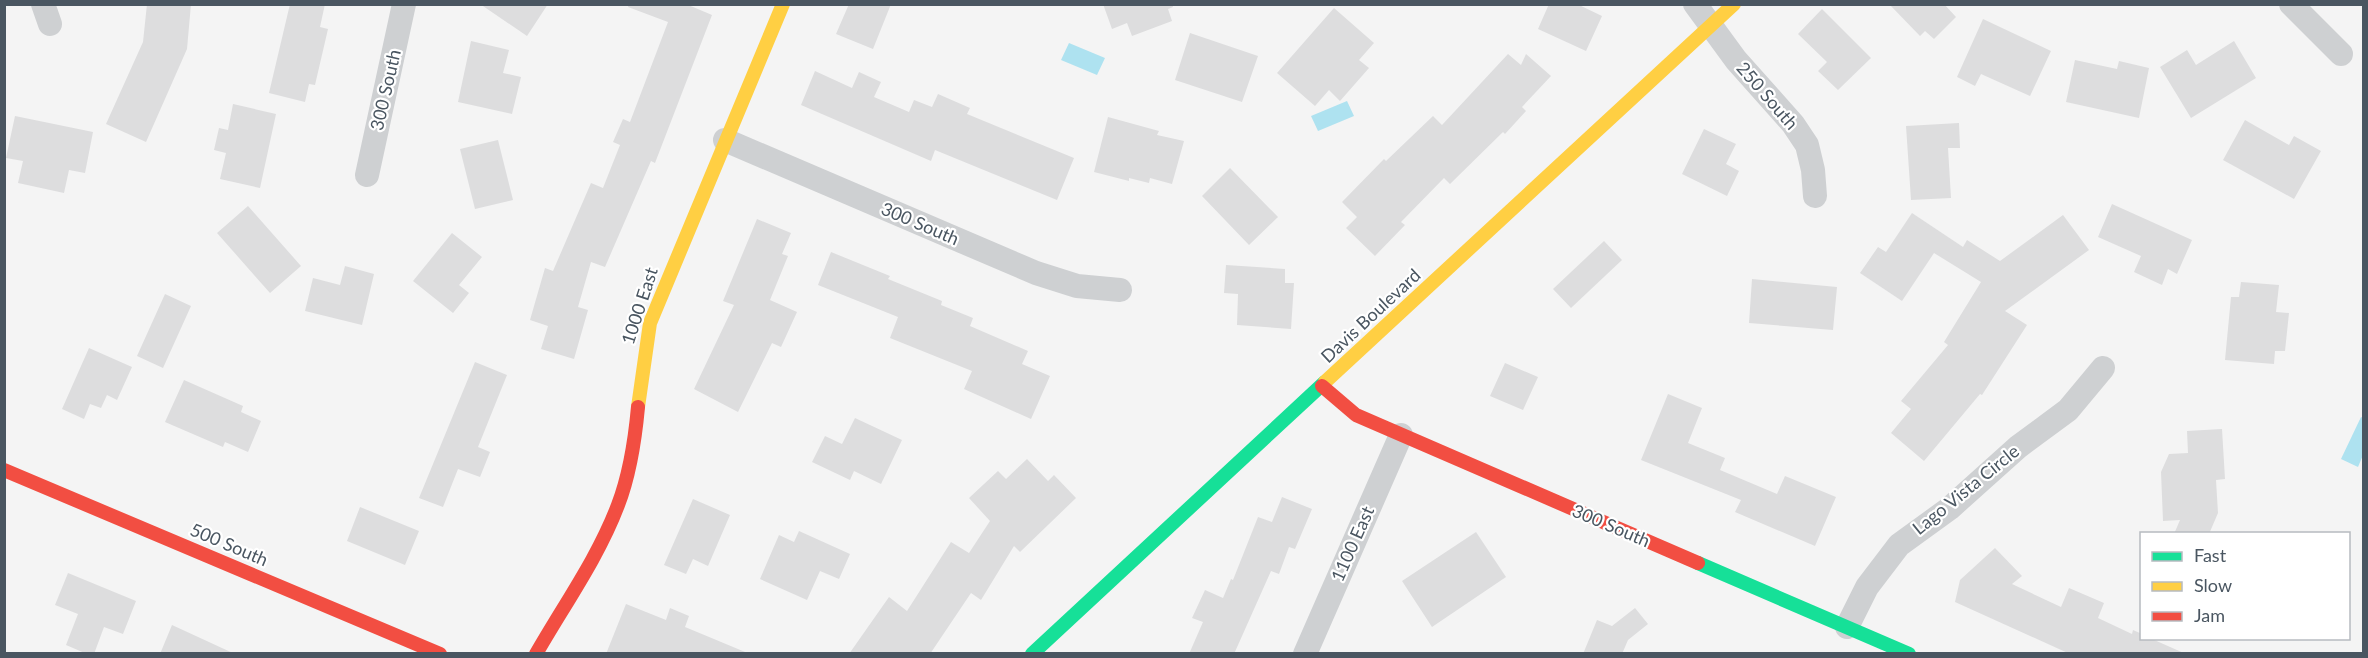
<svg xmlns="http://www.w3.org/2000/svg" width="2368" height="658" font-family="Lato,sans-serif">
<rect width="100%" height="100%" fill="#f4f4f4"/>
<path fill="#aee2f0" d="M 1069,43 L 1105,58 L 1097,75 L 1061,60 Z
M 1347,101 L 1354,116 L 1318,131 L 1311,116 Z
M 2361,417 L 2363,418 L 2363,455 L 2358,467 L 2341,459 Z"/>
<path fill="#ddddde" d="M 147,4 L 191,4 L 187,49 L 146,142 L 106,124 L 143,42 Z
M 290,4 L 325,4 L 320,27 L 328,29 L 315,85 L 309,84 L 305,102 L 269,93 Z
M 480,4 L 548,4 L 527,36 Z
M 629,4 L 686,4 L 712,15 L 655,163 L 651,161 L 605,267 L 591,262 L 578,307 L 588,310 L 574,359 L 541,349 L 548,326 L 530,320 L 545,268 L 553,271 L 591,183 L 603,188 L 620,145 L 613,142 L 623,119 L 630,122 L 668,22 L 628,7 Z
M 849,4 L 891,4 L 873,49 L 836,34 Z
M 1103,4 L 1172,4 L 1173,7 L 1168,9 L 1172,21 L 1132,36 L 1127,23 L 1112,29 Z
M 1549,4 L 1577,4 L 1602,16 L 1586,51 L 1538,29 Z
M 1889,4 L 1944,4 L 1956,17 L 1934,39 L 1925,31 L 1920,36 Z
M 1334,8 L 1374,43 L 1359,60 L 1369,68 L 1340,101 L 1329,90 L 1315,106 L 1277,73 Z
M 1822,9 L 1871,58 L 1838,90 L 1818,71 L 1827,62 L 1798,34 Z
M 1983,19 L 2051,51 L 2030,96 L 1981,74 L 1975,86 L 1957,77 Z
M 1190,33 L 1258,56 L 1242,102 L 1175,80 Z
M 471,41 L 509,50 L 503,73 L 521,77 L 512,114 L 458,102 Z
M 2234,41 L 2256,78 L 2191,118 L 2160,67 L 2187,50 L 2196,65 Z
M 1508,54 L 1521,65 L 1526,54 L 1551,76 L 1522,107 L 1526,111 L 1505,134 L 1503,132 L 1450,184 L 1444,178 L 1401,222 L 1405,225 L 1375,256 L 1346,228 L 1357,217 L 1342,202 L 1384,159 L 1386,161 L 1433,116 L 1442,125 Z
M 2075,60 L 2117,69 L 2119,61 L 2149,68 L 2139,118 L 2066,102 Z
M 815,71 L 852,88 L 859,72 L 881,82 L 874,97 L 909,112 L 914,100 L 932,107 L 938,94 L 970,108 L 967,114 L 1074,158 L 1057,200 L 935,150 L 931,161 L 801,105 Z
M 233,104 L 276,114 L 260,188 L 220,179 L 226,153 L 214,150 L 219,128 L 228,130 Z
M 15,116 L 93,132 L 85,173 L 69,170 L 64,193 L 18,183 L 23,161 L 6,158 Z
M 1108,117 L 1159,131 L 1157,135 L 1184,141 L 1172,184 L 1150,178 L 1149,183 L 1129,178 L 1129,181 L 1094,172 Z
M 2245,120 L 2289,145 L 2294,136 L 2321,151 L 2294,199 L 2223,160 Z
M 1959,123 L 1960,148 L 1948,148 L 1951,198 L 1911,200 L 1906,126 Z
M 1704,129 L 1736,144 L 1726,164 L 1739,171 L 1727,196 L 1682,174 Z
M 498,140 L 513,200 L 475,209 L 460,149 Z
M 1230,168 L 1278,217 L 1249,245 L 1202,196 Z
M 2112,204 L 2192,240 L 2177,274 L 2168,269 L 2162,285 L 2134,272 L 2141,256 L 2098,237 Z
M 248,206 L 301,266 L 270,293 L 217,233 Z
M 1912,213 L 1963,247 L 1967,240 L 2000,261 L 2063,215 L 2089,250 L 2005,311 L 2027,325 L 1982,395 L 1980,394 L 1924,461 L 1891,433 L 1911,409 L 1901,401 L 1948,345 L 1944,342 L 1981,282 L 1934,253 L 1902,301 L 1860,273 L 1878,247 L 1886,252 Z
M 757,219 L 791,233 L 782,254 L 788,256 L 770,300 L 797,312 L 781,347 L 772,343 L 738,412 L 694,389 L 734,305 L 723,301 Z
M 452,233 L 482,257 L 459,285 L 469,293 L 453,313 L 413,281 Z
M 1604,241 L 1622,260 L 1571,308 L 1553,289 Z
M 831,252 L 890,276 L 888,279 L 942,301 L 941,305 L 973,318 L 970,326 L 1028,351 L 1022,364 L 1050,376 L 1031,419 L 964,389 L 972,371 L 890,338 L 898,317 L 818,285 Z
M 1226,265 L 1285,269 L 1285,283 L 1294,283 L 1291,329 L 1237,325 L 1238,294 L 1224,293 Z
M 345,266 L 374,274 L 362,325 L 305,311 L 313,278 L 340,285 Z
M 1752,279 L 1837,287 L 1833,330 L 1749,323 Z
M 2241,282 L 2279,285 L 2276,312 L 2289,313 L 2285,351 L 2275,351 L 2274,364 L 2225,360 L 2231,297 L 2239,297 Z
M 165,294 L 191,306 L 163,368 L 137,356 Z
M 89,348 L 132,367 L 117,400 L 107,395 L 101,408 L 90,404 L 84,419 L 62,409 Z
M 475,362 L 507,375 L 478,447 L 490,452 L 480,477 L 458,469 L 443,507 L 419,498 Z
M 1505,363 L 1538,377 L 1523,410 L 1490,396 Z
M 184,380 L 243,406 L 241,412 L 261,421 L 248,452 L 225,442 L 223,447 L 165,422 Z
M 1668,394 L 1702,408 L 1688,443 L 1725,458 L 1720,470 L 1777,494 L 1785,476 L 1836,497 L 1815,546 L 1735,512 L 1741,500 L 1641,460 Z
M 855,418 L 902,440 L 881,484 L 854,471 L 850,480 L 812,462 L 825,436 L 842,444 Z
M 2222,429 L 2225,479 L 2216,480 L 2218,513 L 2209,534 L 2174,534 L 2180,520 L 2163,521 L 2161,472 L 2169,454 L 2188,453 L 2187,431 Z
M 1027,459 L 1048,481 L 1054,475 L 1076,498 L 1020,552 L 1014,546 L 981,600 L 971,593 L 930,654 L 849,654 L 889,597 L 907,611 L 951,542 L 969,553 L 990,521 L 969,498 L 998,471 L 1006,479 Z
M 1282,497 L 1312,509 L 1295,549 L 1289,547 L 1279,574 L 1271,571 L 1234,654 L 1189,654 L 1203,622 L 1192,618 L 1205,590 L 1223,598 L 1231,579 L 1233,580 L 1258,517 L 1272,522 Z
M 693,499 L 730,515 L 708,566 L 693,559 L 686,574 L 664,565 Z
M 360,507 L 419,531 L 405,565 L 347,541 Z
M 799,531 L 850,554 L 839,579 L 820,571 L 807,600 L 760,579 L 779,535 L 794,542 Z
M 1476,532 L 1506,577 L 1432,627 L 1402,581 Z
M 1995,548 L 2022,576 L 2012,584 L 2061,607 L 2069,588 L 2104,603 L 2098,618 L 2132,634 L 2133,630 L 2142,634 L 2142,639 L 2152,639 L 2186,654 L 2070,654 L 1955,602 L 1960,580 Z
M 68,573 L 136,601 L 123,634 L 104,627 L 94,654 L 87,654 L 66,645 L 78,614 L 55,605 Z
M 626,604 L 666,620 L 670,608 L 689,616 L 685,627 L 750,654 L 606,654 Z
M 1635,608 L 1648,624 L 1628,640 L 1622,654 L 1583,654 L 1597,620 L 1612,626 Z
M 172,625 L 235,654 L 160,654 Z"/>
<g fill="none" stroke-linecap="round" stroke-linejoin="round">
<path stroke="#ced0d2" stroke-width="24" d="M 43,4 L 50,24
M 1695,4 L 1736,60 L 1793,124 L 1807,145 L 1813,170 L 1815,196
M 2291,4 L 2341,54
M 725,140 L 1036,273 L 1077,286 L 1120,290
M 367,175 L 404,4
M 1847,627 L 1867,587 L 1899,545 L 1950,508 L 2018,447 L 2068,410 L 2103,368
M 1305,654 L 1401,435"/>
<path stroke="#16e098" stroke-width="14" d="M 1698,563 L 1909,654
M 1032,654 L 1325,382"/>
<path stroke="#ffcf43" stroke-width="14" d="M 1325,382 L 1734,4
M 638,407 L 650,323 L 783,4"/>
<path stroke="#f24e42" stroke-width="14" d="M 1322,386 L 1356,415 L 1698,563
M 4,470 L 440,654
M 536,654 C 564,605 598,558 618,505 C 630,474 635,440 638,407"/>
</g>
<g text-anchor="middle" stroke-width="4.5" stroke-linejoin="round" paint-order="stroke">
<g font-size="18" fill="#4a5661" stroke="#fff">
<text transform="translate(386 90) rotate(-77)" y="6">300 South</text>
<text transform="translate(1767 96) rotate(49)" y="6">250 South</text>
<text transform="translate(920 224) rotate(23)" y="6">300 South</text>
<text transform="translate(640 306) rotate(-72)" y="6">1000 East</text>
<text transform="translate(1371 316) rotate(-43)" y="6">Davis Boulevard</text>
<text transform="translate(1966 490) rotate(-39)" y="6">Lago Vista Circle</text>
<text transform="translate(1611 526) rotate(23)" y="6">300 South</text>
<text transform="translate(1353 544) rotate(-66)" y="6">1100 East</text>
<text transform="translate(229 545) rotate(23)" y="6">500 South</text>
</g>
</g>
<rect width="2368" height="658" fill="none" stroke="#4a5661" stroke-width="12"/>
<rect x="2140" y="532" width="210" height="108" fill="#ffffff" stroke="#b7bbc0" stroke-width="1.5"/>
<rect x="2152" y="552" width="30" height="9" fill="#16e098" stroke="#b7bbc0" stroke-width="1.5"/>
<text x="2194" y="562" font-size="18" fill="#4a5661">Fast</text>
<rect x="2152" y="582" width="30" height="9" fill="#ffcf43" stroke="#b7bbc0" stroke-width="1.5"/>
<text x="2194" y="592" font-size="18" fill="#4a5661">Slow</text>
<rect x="2152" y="612" width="30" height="9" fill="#f24e42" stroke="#b7bbc0" stroke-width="1.5"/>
<text x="2194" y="622" font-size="18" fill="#4a5661">Jam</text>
</svg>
